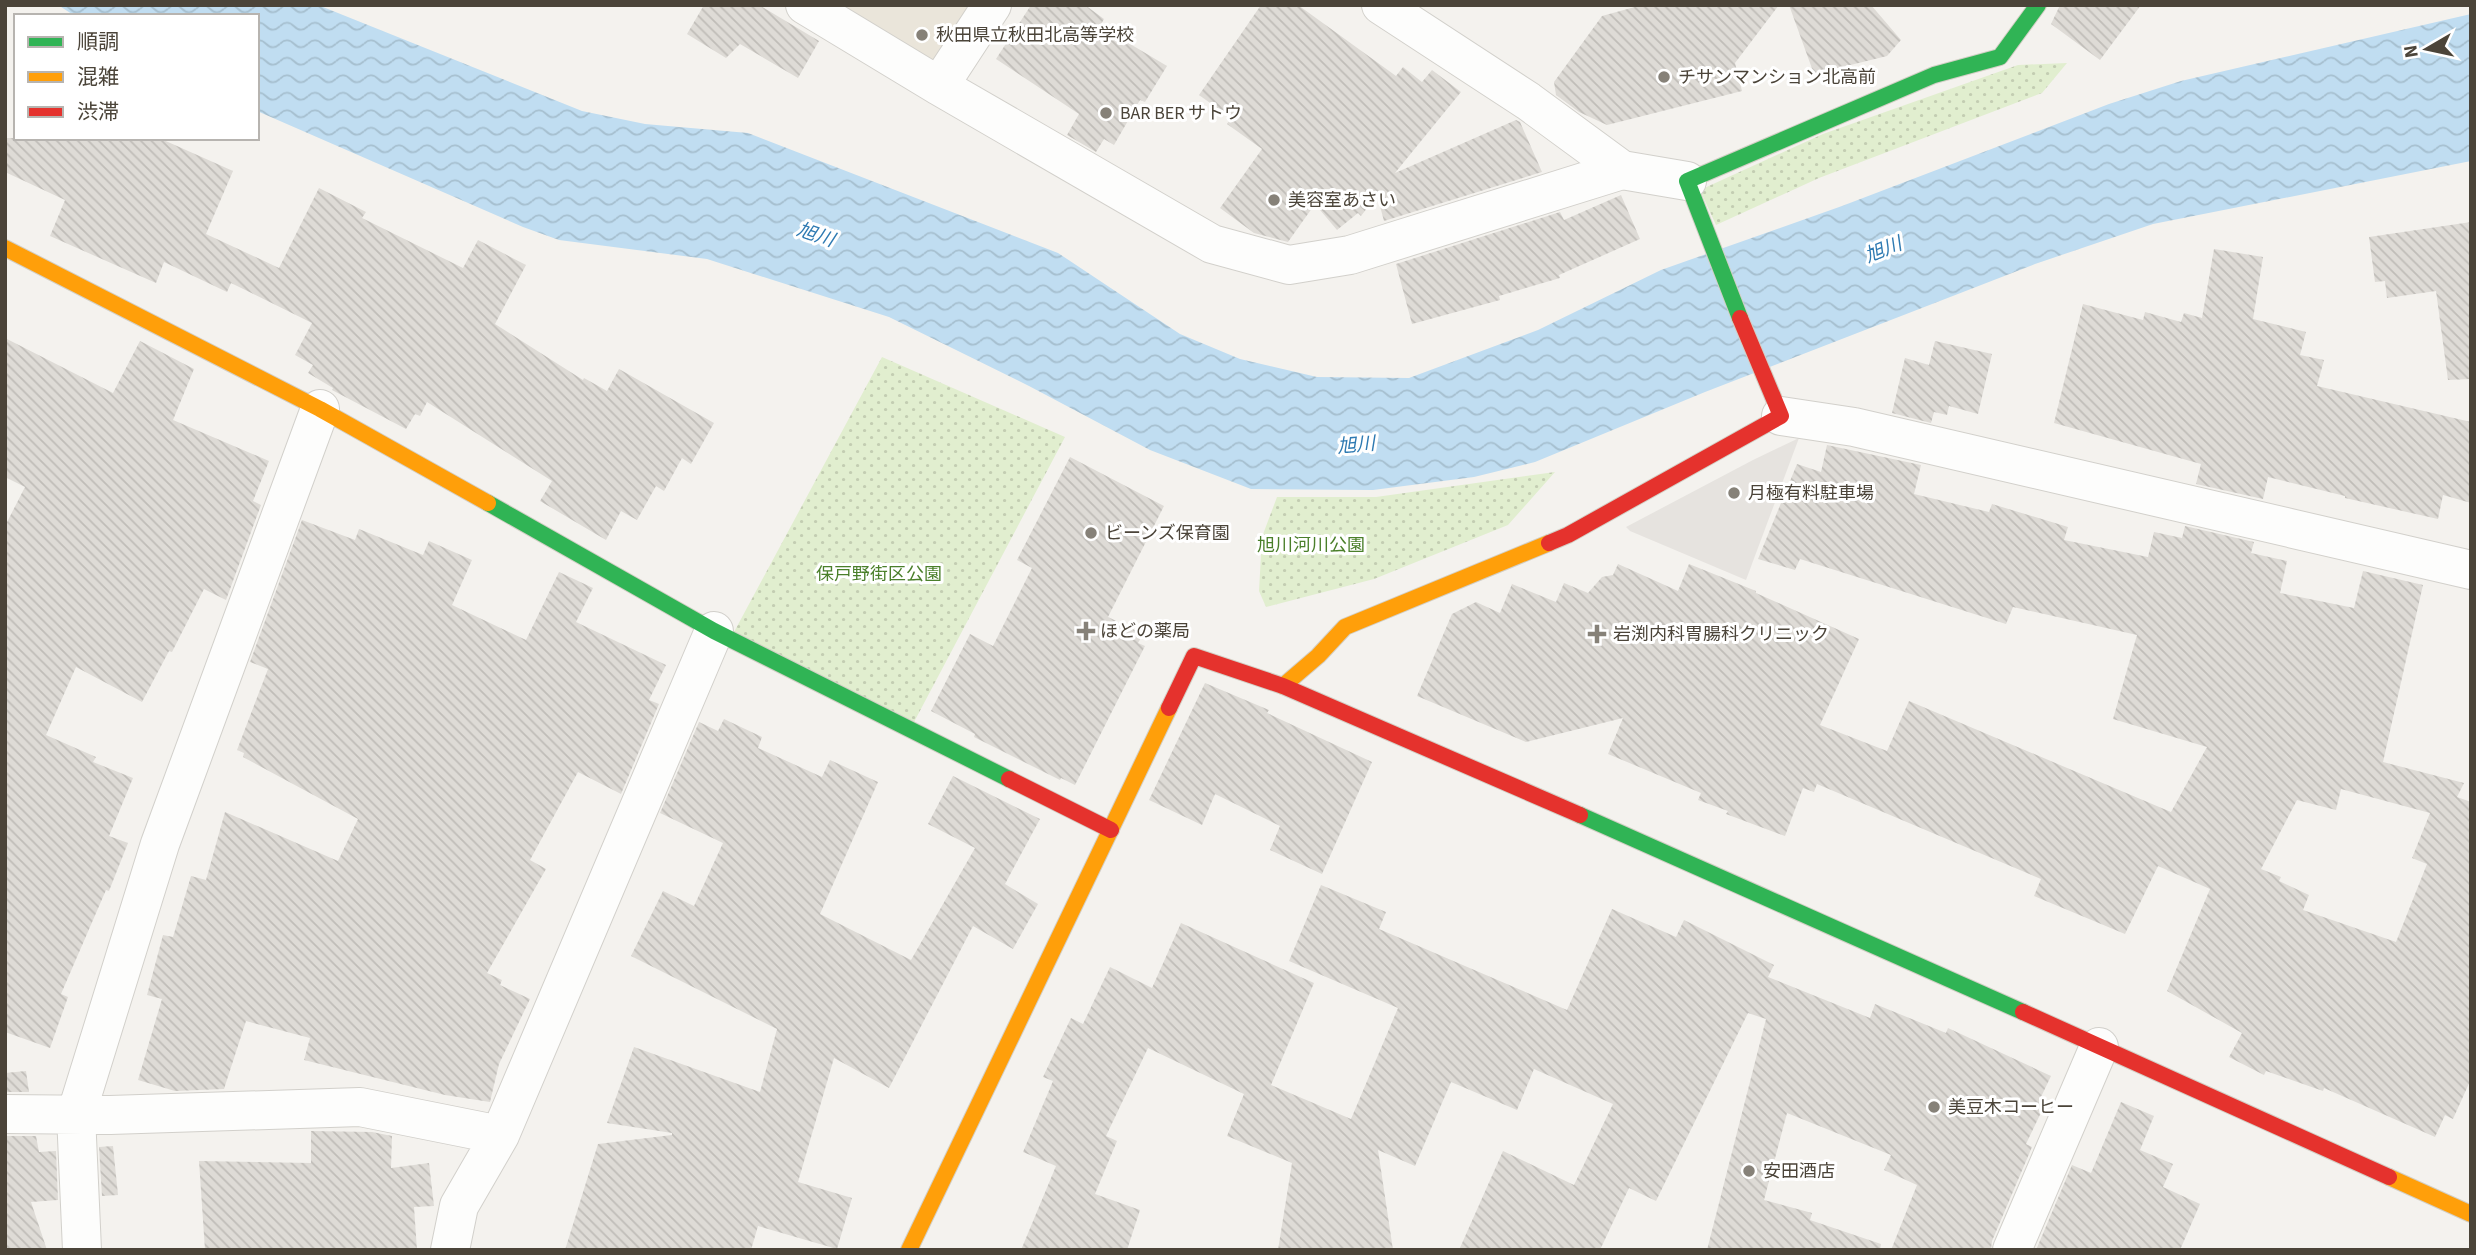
<svg xmlns="http://www.w3.org/2000/svg" width="2476" height="1255" font-family="'Source Sans 3','Noto Sans JP',sans-serif">
<defs>
<pattern id="park-dots" width="8" height="8" patternUnits="userSpaceOnUse" patternTransform="scale(1.75)"><rect width="8" height="8" fill="#e1eecf"/><path d="M2 2h.1M6 6h.1" fill="none" stroke="#c3cdb2" stroke-width="1.8" stroke-linecap="round"/></pattern>
<pattern id="water-waves" width="16" height="10" patternUnits="userSpaceOnUse" patternTransform="scale(1.75)"><rect width="16" height="10" fill="#c0ddf1"/><path d="M0 5q4-4 8 0t8 0" fill="none" stroke="#a6bfcf"/></pattern>
<pattern id="building-back-hatch" width="6" height="6" patternUnits="userSpaceOnUse" patternTransform="scale(1.75)"><rect width="6" height="6" fill="#dedbd6"/><path d="M-1 5l2 2M0 0l6 6M5-1l2 2" fill="none" stroke="#c0bdb8"/></pattern>
</defs>
<rect width="100%" height="100%" fill="#f4f2ee"/>
<path fill="#eae5da" d="M 841,5 L 975,5 L 937,64 Z"/>
<path fill="url(#park-dots)" d="M 2067,63 L 2042,93 L 1819,178 L 1716,225 L 1700,190 L 1823,134 L 2018,65 Z
M 882,357 L 1065,437 L 914,722 L 734,632 Z
M 1555,472 L 1508,525 L 1374,579 L 1266,607 L 1259,591 L 1262,537 L 1277,497 L 1376,497 Z"/>
<path fill="#e6e3df" d="M 1799,438 L 1746,580 L 1630,531 L 1626,527 L 1753,460 Z"/>
<path fill="url(#water-waves)" d="M 58,5 L 318,5 L 582,111 L 645,124 L 748,133 L 1058,253 L 1180,334 L 1240,359 L 1317,377 L 1409,378 L 1538,330 L 1661,270 L 1842,206 L 2109,104 L 2181,81 L 2471,14 L 2471,161 L 2153,224 L 2035,264 L 1705,392 L 1535,462 L 1474,477 L 1373,490 L 1251,489 L 1150,450 L 1029,386 L 889,317 L 707,259 L 559,240 L 523,227 L 257,111 L 257,16 L 75,16 Z"/>
<path fill="url(#building-back-hatch)" fill-rule="evenodd" d="M 704,5 L 759,5 L 819,41 L 798,78 L 740,44 L 726,58 L 687,34 Z
M 1031,5 L 1085,5 L 1104,19 L 1100,26 L 1167,66 L 1145,102 L 1140,100 L 1114,145 L 1104,139 L 1096,152 L 1067,135 L 1079,114 L 996,59 Z
M 1261,5 L 1298,5 L 1396,76 L 1403,67 L 1422,82 L 1432,70 L 1461,92 L 1395,173 L 1516,120 L 1520,122 L 1542,172 L 1384,221 L 1377,195 L 1361,216 L 1358,213 L 1337,230 L 1315,204 L 1288,242 L 1254,233 L 1220,208 L 1262,149 L 1227,124 L 1231,118 L 1199,95 Z
M 1642,5 L 1779,5 L 1735,63 L 1742,91 L 1607,125 L 1579,112 L 1556,95 L 1554,82 L 1602,16 Z
M 1789,5 L 1871,5 L 1901,40 L 1887,56 L 1814,74 Z
M 2060,5 L 2141,5 L 2100,60 L 2051,24 Z
M 5,138 L 159,138 L 233,171 L 206,234 L 279,268 L 319,188 L 366,212 L 362,218 L 463,268 L 478,240 L 526,265 L 495,324 L 583,380 L 584,378 L 607,391 L 619,369 L 714,423 L 691,464 L 682,458 L 664,491 L 656,486 L 637,520 L 621,511 L 606,540 L 540,501 L 552,481 L 427,402 L 420,416 L 415,414 L 406,429 L 332,390 L 333,388 L 308,373 L 313,365 L 295,355 L 312,323 L 231,283 L 227,292 L 164,262 L 156,283 L 50,236 L 65,200 L 5,172 Z
M 1621,195 L 1640,239 L 1559,275 L 1560,278 L 1499,296 L 1500,300 L 1412,324 L 1396,264 L 1560,212 L 1564,220 Z
M 2471,222 L 2471,379 L 2448,380 L 2436,291 L 2387,298 L 2385,281 L 2375,282 L 2369,237 Z
M 2214,249 L 2263,257 L 2253,319 L 2306,332 L 2300,355 L 2324,360 L 2317,386 L 2471,422 L 2471,503 L 2443,495 L 2438,519 L 2345,498 L 2345,496 L 2268,477 L 2263,499 L 2196,484 L 2201,464 L 2054,423 L 2083,304 L 2143,320 L 2145,312 L 2181,322 L 2184,313 L 2202,318 Z
M 5,338 L 113,393 L 140,341 L 194,369 L 173,420 L 269,461 L 253,501 L 261,505 L 226,600 L 204,589 L 172,652 L 169,651 L 142,702 L 76,667 L 46,735 L 96,757 L 93,762 L 133,778 L 109,836 L 128,843 L 109,891 L 106,890 L 61,994 L 68,997 L 50,1048 L 5,1032 L 5,526 L 25,487 L 5,477 Z
M 1935,341 L 1992,354 L 1978,414 L 1949,406 L 1947,415 L 1934,412 L 1931,423 L 1892,413 L 1905,358 L 1929,365 Z
M 1827,445 L 1921,465 L 1914,494 L 1989,512 L 1992,504 L 2068,527 L 2064,540 L 2148,557 L 2154,532 L 2182,538 L 2185,526 L 2254,542 L 2251,553 L 2287,561 L 2280,593 L 2354,608 L 2363,571 L 2423,585 L 2383,762 L 2464,783 L 2457,797 L 2471,802 L 2471,1079 L 2453,1119 L 2445,1115 L 2435,1137 L 2324,1088 L 2323,1091 L 2266,1071 L 2264,1075 L 2229,1057 L 2242,1033 L 2167,991 L 2210,889 L 2158,866 L 2125,934 L 2034,896 L 2041,879 L 1817,784 L 1814,792 L 1803,788 L 1785,836 L 1726,814 L 1728,811 L 1698,800 L 1701,793 L 1608,754 L 1623,718 L 1526,742 L 1417,696 L 1452,614 L 1476,602 L 1500,613 L 1512,584 L 1556,602 L 1564,583 L 1588,593 L 1602,577 L 1613,575 L 1618,564 L 1678,591 L 1689,564 L 1756,591 L 1756,593 L 1859,639 L 1820,725 L 1887,751 L 1909,701 L 2171,812 L 2207,747 L 2113,719 L 2137,635 L 2013,607 L 2006,624 L 1800,559 L 1795,570 L 1758,559 L 1797,464 L 1821,472 ZM 2341,789 L 2430,813 L 2412,858 L 2427,864 L 2396,942 L 2303,910 L 2309,895 L 2279,881 L 2281,877 L 2261,869 L 2297,800 L 2336,810 Z
M 1070,457 L 1164,506 L 1108,617 L 1143,634 L 1138,643 L 1145,646 L 1075,785 L 1061,778 L 1060,780 L 974,737 L 975,734 L 931,711 L 970,634 L 993,646 L 1032,568 L 1017,560 Z
M 302,520 L 355,540 L 359,529 L 423,555 L 429,541 L 472,560 L 452,605 L 526,640 L 559,572 L 593,588 L 576,622 L 666,665 L 649,700 L 659,704 L 621,794 L 578,772 L 530,860 L 546,869 L 487,973 L 502,980 L 500,985 L 530,999 L 499,1064 L 490,1102 L 445,1095 L 304,1060 L 310,1038 L 246,1021 L 224,1089 L 175,1091 L 138,1080 L 162,999 L 147,995 L 163,935 L 173,937 L 191,876 L 206,880 L 225,812 L 338,861 L 358,819 L 243,757 L 244,753 L 237,750 L 268,669 L 250,662 Z
M 1205,683 L 1269,710 L 1267,713 L 1372,762 L 1322,874 L 1270,850 L 1280,826 L 1215,794 L 1202,825 L 1149,800 Z
M 724,719 L 762,737 L 758,748 L 822,777 L 830,760 L 878,782 L 820,914 L 911,960 L 975,848 L 928,824 L 953,776 L 1040,819 L 1005,884 L 1038,904 L 1013,949 L 973,926 L 889,1088 L 834,1058 L 798,1182 L 852,1198 L 837,1249 L 758,1226 L 751,1250 L 565,1250 L 598,1144 L 672,1135 L 672,1133 L 607,1123 L 634,1047 L 760,1092 L 777,1029 L 631,956 L 663,891 L 694,906 L 723,843 L 660,813 L 699,722 L 718,731 Z
M 1321,885 L 1386,912 L 1379,929 L 1567,1010 L 1612,909 L 1676,937 L 1684,920 L 1774,965 L 1768,977 L 1870,1018 L 1875,1004 L 1946,1033 L 1948,1028 L 2051,1076 L 2041,1097 L 2047,1100 L 2026,1144 L 2032,1147 L 1992,1241 L 1991,1250 L 1891,1250 L 1917,1185 L 1884,1170 L 1891,1155 L 1787,1113 L 1764,1200 L 1812,1213 L 1810,1220 L 1881,1244 L 1880,1250 L 1707,1250 L 1766,1019 L 1748,1013 L 1656,1201 L 1629,1188 L 1600,1250 L 1459,1250 L 1503,1151 L 1574,1185 L 1613,1104 L 1534,1069 L 1517,1110 L 1451,1082 L 1415,1166 L 1378,1150 L 1393,1250 L 1278,1250 L 1292,1163 L 1227,1136 L 1244,1094 L 1148,1048 L 1106,1136 L 1117,1141 L 1095,1194 L 1140,1210 L 1127,1250 L 1021,1250 L 1056,1166 L 1023,1152 L 1053,1081 L 1043,1077 L 1071,1018 L 1083,1024 L 1110,967 L 1152,988 L 1181,923 L 1314,983 L 1271,1085 L 1351,1119 L 1398,1008 L 1289,961 Z
M 26,1071 L 29,1092 L 5,1092 L 5,1073 Z
M 2121,1102 L 2154,1116 L 2140,1150 L 2173,1164 L 2163,1187 L 2200,1204 L 2180,1250 L 2036,1250 L 2072,1165 L 2091,1173 Z
M 311,1131 L 372,1132 L 392,1136 L 391,1168 L 429,1163 L 434,1206 L 414,1207 L 417,1250 L 205,1250 L 199,1161 L 311,1163 Z
M 5,1136 L 36,1136 L 39,1152 L 56,1151 L 58,1200 L 31,1202 L 47,1250 L 5,1250 Z
M 113,1146 L 118,1195 L 102,1196 L 99,1147 Z"/>
<g fill="none" stroke-linecap="round" stroke-linejoin="round">
<defs>
<path id="street" d="M 805,5 L 939,86 L 1212,244 L 1289,265 L 1350,255 L 1622,170 L 1687,181
M 1381,5 L 1528,101 L 1622,170
M 939,86 L 992,5
M 1781,416 L 1854,427 L 2471,570
M 5,1114 L 110,1115 L 360,1107 L 500,1135
M 82,1250 L 76,1115 L 160,844 L 320,409
M 450,1250 L 459,1206 L 500,1135 L 714,631
M 2012,1250 L 2099,1047"/>
<path id="fast" d="M 1740,318 L 1687,181 L 1934,75 L 2000,57 L 2038,5
M 488,503 L 714,631 L 1009,779
M 1580,815 L 2023,1012"/>
<path id="slow" d="M 5,248 L 320,409 L 488,503
M 1283,686 L 1318,656 L 1345,627 L 1549,543
M 2389,1177 L 2471,1214
M 909,1250 L 1169,708"/>
<path id="jam" d="M 1549,543 L 1568,535 L 1781,416 L 1740,318
M 1169,708 L 1194,656 L 1283,686 L 1580,815
M 1009,779 L 1111,830
M 2023,1012 L 2389,1177"/>
</defs>
<use href="#street" stroke="#d2d0cb" stroke-width="40"/>
<use href="#fast" stroke="#d3cfc5" stroke-width="18"/>
<use href="#slow" stroke="#d3cfc5" stroke-width="18"/>
<use href="#jam" stroke="#d3cfc5" stroke-width="18"/>
<use href="#street" stroke="#fdfdfc" stroke-width="38"/>
<use href="#fast" stroke="#30b455" stroke-width="16"/>
<use href="#slow" stroke="#ff9f0a" stroke-width="16"/>
<use href="#jam" stroke="#e5322d" stroke-width="16"/>
</g>
<g fill="#868178" stroke="#fff" stroke-width="2.5">
<circle cx="922" cy="35" r="7"/>
<circle cx="1664" cy="77" r="7"/>
<circle cx="1106" cy="113" r="7"/>
<circle cx="1274" cy="200" r="7"/>
<circle cx="1734" cy="493" r="7"/>
<circle cx="1091" cy="533" r="7"/>
<path d="M1082.5 620.5h7v7h7v7h-7v7h-7v-7h-7v-7h7z"/>
<path d="M1593.5 623.5h7v7h7v7h-7v7h-7v-7h-7v-7h7z"/>
<circle cx="1934" cy="1107" r="7"/>
<circle cx="1749" cy="1171" r="7"/>
</g>
<g text-anchor="middle" stroke-width="6" stroke-linejoin="round" paint-order="stroke">
<g font-size="18" fill="#4b4439" stroke="#fff" text-anchor="start">
<text x="936" y="41">秋田県立秋田北高等学校</text>
<text x="1678" y="83">チサンマンション北高前</text>
<text x="1120" y="119">BAR BER サトウ</text>
<text x="1288" y="206">美容室あさい</text>
<text x="1748" y="499">月極有料駐車場</text>
<text x="1105" y="539">ビーンズ保育園</text>
<text x="1100" y="637">ほどの薬局</text>
<text x="1613" y="640">岩渕内科胃腸科クリニック</text>
<text x="1948" y="1113">美豆木コーヒー</text>
<text x="1763" y="1177">安田酒店</text>
</g>
<g font-size="18" fill="#4a7f2a" stroke="#fff">
<text x="1311" y="551">旭川河川公園</text>
<text x="879" y="580">保戸野街区公園</text>
</g>
<g font-size="19" font-style="italic" fill="#2e7ab2" stroke="#fff">
<text transform="translate(816 234) rotate(19)" y="7">旭川</text>
<text transform="translate(1883 249) rotate(-22)" y="7">旭川</text>
<text transform="translate(1356 444) rotate(-5)" y="7">旭川</text>
</g>
</g>
<rect width="2476" height="1255" fill="none" stroke="#4b4439" stroke-width="14"/>
<rect x="14" y="14" width="245" height="126" fill="#ffffff" stroke="#b7b4b0" stroke-width="2"/>
<rect x="28" y="37" width="35" height="10" fill="#30b455" stroke="#b7b4b0" stroke-width="2"/>
<text x="77" y="49" font-size="21" fill="#4b4439">順調</text>
<rect x="28" y="72" width="35" height="10" fill="#ff9f0a" stroke="#b7b4b0" stroke-width="2"/>
<text x="77" y="84" font-size="21" fill="#4b4439">混雑</text>
<rect x="28" y="107" width="35" height="10" fill="#e5322d" stroke="#b7b4b0" stroke-width="2"/>
<text x="77" y="119" font-size="21" fill="#4b4439">渋滞</text>
<g transform="translate(2427 49) rotate(261)" stroke="#ffffff" stroke-width="5" paint-order="stroke">
<path d="M0-5L12 26L0 18L-12 26Z" fill="#4b4439"/>
<text y="-10" font-size="19" font-weight="bold" text-anchor="middle" fill="#4b4439">N</text>
</g>
</svg>
